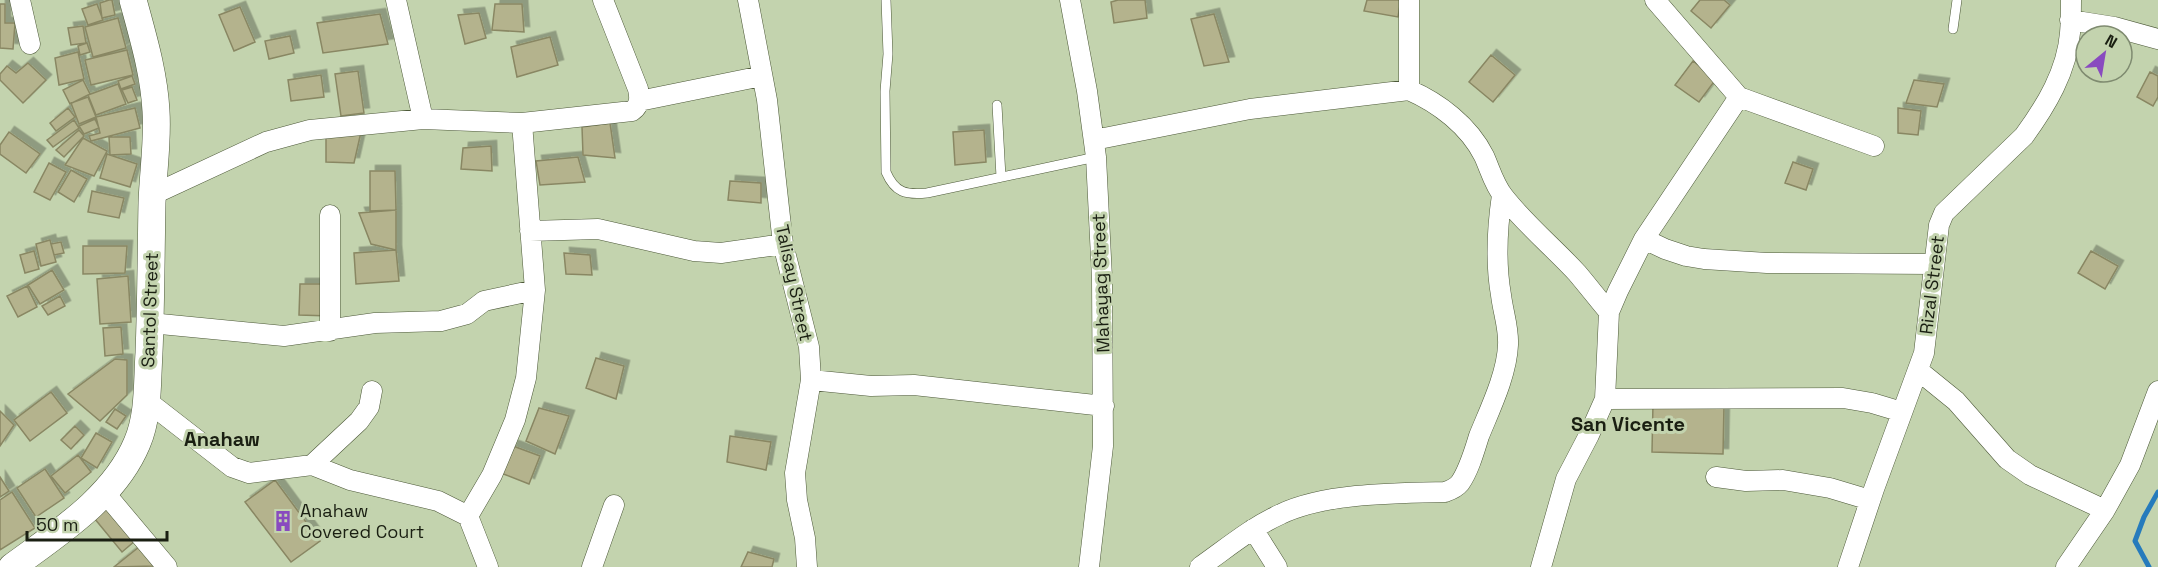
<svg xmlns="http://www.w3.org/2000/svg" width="2158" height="567" font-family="'Space Grotesk',sans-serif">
<defs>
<filter id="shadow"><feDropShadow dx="5.5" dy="-5.5" stdDeviation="0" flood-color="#0004"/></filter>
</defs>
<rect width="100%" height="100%" fill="#c3d3ae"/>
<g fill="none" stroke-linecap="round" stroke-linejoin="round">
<path stroke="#267bbc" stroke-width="5" d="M 2149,567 L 2135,541 L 2144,517 L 2158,492"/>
</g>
<path fill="#b4b38d" stroke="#898763" stroke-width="1.5" filter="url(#shadow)" d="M 109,0 L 112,0 L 115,15 L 102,18 L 100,3 Z
M 1118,0 L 1145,0 L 1147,18 L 1114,23 L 1111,2 Z
M 1367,0 L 1401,0 L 1398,17 L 1364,11 Z
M 1700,0 L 1724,0 L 1730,5 L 1711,28 L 1691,11 Z
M 0,4 L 5,4 L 5,23 L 15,23 L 13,49 L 0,48 Z
M 97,4 L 103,20 L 88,25 L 82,9 Z
M 495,4 L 522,4 L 524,32 L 492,30 Z
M 240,7 L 255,42 L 234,51 L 219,15 Z
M 479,13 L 486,38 L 465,44 L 458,15 Z
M 380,14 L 388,44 L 323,53 L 317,23 Z
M 1214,14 L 1229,62 L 1204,66 L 1191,19 Z
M 118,18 L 126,48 L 93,57 L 85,27 Z
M 83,26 L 86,43 L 71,45 L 68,28 Z
M 290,36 L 294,53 L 269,59 L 265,41 Z
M 550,37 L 558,65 L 517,77 L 511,47 Z
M 87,43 L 90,52 L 80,55 L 78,46 Z
M 127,50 L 133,75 L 91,85 L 85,60 Z
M 78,52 L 84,79 L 59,85 L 55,58 Z
M 1491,55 L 1515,75 L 1493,102 L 1469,82 Z
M 1693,61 L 1716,79 L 1699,102 L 1675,85 Z
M 28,63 L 46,80 L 23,103 L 0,80 L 0,74 L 7,66 L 16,73 Z
M 358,71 L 364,113 L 341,116 L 335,74 Z
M 2150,72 L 2158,76 L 2158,97 L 2153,106 L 2137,97 Z
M 321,75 L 324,97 L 291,101 L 288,80 Z
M 132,76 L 135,84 L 121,89 L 118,81 Z
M 83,80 L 90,94 L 70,104 L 63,90 Z
M 1914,80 L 1944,84 L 1937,107 L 1906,103 Z
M 118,84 L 126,104 L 96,115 L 88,95 Z
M 132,87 L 137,100 L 128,103 L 122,90 Z
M 88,97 L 96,117 L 79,124 L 71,103 Z
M 68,108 L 75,117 L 56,131 L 50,123 Z
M 135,108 L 140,128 L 91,141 L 89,136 L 100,133 L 96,117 Z
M 1898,108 L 1921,111 L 1918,135 L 1898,133 Z
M 95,119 L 99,128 L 84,134 L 79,126 Z
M 74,120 L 79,128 L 53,147 L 47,140 Z
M 610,123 L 615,158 L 583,155 L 582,127 Z
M 79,130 L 84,136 L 64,157 L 56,150 Z
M 984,130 L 986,162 L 955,165 L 953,132 Z
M 9,132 L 40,154 L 26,173 L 0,154 L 0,145 Z
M 361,132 L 354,163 L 326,162 L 326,135 Z
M 109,137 L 130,137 L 131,154 L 110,155 Z
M 83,138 L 107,151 L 94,176 L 65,165 Z
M 491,146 L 492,171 L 461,169 L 463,148 Z
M 107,154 L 137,164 L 130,187 L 100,178 Z
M 578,157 L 585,182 L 540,185 L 536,161 Z
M 1793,162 L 1813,169 L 1806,190 L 1785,183 Z
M 49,163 L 66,172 L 50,200 L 34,192 Z
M 71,170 L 87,179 L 74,202 L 58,192 Z
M 370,171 L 395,171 L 396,210 L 370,211 Z
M 730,181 L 761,183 L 761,203 L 728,200 Z
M 92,191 L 124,198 L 119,218 L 88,212 Z
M 396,210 L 396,250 L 371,244 L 359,213 Z
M 50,240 L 56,262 L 41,266 L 36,244 Z
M 61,242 L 64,253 L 54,255 L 51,244 Z
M 83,246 L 127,246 L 125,273 L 83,274 Z
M 396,250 L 399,281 L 356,284 L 354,253 Z
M 34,251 L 39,269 L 25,273 L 20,255 Z
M 2091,251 L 2118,266 L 2105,289 L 2078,273 Z
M 564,253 L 590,255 L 592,275 L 566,274 Z
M 52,270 L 64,290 L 40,304 L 28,285 Z
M 128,276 L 131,322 L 100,324 L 97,279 Z
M 300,284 L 330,284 L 330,316 L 299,315 Z
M 27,286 L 37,307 L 18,317 L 7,296 Z
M 60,296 L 65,306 L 48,315 L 42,306 Z
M 121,327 L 123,354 L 105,356 L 103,328 Z
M 596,358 L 624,366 L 616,399 L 586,388 Z
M 115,359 L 127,360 L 127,395 L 100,421 L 68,394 Z
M 51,392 L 67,413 L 30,441 L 14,420 Z
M 1653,403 L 1724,404 L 1723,454 L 1652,452 Z
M 539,408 L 569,416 L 555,454 L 526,441 Z
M 115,409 L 126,416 L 117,429 L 106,422 Z
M 0,411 L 14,425 L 0,446 Z
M 75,426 L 84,435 L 71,449 L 61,440 Z
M 96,433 L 112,442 L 97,468 L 81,458 Z
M 730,436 L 771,442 L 766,470 L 727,462 Z
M 513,446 L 540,456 L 529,484 L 501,473 Z
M 78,455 L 91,472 L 65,493 L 51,476 Z
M 45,469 L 64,498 L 36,517 L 17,488 Z
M 0,477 L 9,491 L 0,497 Z
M 275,480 L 320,541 L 291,562 L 245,502 Z
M 12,492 L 35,528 L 0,550 L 0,500 Z
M 104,501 L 136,540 L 122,552 L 90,513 Z
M 139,547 L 155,566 L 114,567 Z
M 748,552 L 774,559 L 772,567 L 741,567 Z"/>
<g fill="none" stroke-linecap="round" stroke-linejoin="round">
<defs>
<path id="service" d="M 886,0 L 888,54 L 885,91 L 886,172 C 895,193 906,195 927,193 L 1096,157
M 1953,29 L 1957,0
M 997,105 L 1001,177"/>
<path id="minor" d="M 20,0 L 30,44
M 396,0 L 423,119
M 748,0 L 767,100 L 783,244 L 809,347 L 811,380 L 795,473 L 797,500 L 805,538 L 807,567
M 1070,0 L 1087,91 L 1096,157 L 1102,278 L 1103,446 L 1089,567
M 1409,0 L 1409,90
M 1655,0 L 1739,97 L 1874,146
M 2070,20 L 2114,27 L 2158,39
M 1409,90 C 1439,103 1469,126 1484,156 C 1490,169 1494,185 1504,197 C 1526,225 1553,247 1577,273 C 1588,286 1598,299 1609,312
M 639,101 L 762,76
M 1094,140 L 1250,109 L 1409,90
M 152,195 L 266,142 L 310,130 L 423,119 L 522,123 L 632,111 C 640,106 640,98 638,89 L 603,0
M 530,231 L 598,229 L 694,251 L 721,253 L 783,244
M 1644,239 L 1665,249 L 1686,256 L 1704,259 L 1767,263 L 1934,264
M 150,323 L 284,336 L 375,323 L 441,321 L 467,314 L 484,301 L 535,290
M 330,331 L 330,215
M 1919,371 L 1956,401 L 2007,459 L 2030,475 L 2105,510
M 811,380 L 871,386 L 914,385 L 1104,406
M 1605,399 L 1843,398 L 1872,403 L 1902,412
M 147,401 L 232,467 L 249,473 L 312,465 L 350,480 L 438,501 L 468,516 L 488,567
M 312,465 L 359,421 L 369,407 L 372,391
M 1716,477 L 1746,481 L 1783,480 L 1830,488 L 1870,500
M 104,492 L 167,567
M 468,516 L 492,475 L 515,420 L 526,378 L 535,290 L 522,123
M 1253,529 L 1277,567
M 592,567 L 614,505
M 1200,567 C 1227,548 1252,527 1281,514 C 1325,493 1396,493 1445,492 C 1451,490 1456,488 1460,483 C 1469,470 1474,452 1479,436 C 1490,409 1507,374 1508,345 C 1509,328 1503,312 1501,295 C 1495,261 1497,229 1502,195
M 1541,567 L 1566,479 L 1589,435 L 1605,399 L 1609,312 L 1618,291 L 1644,239 L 1739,97
M 1848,567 L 1874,489 L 1924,353 L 1939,225 L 1944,213 L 2024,136 C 2046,106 2067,71 2070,33 C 2071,22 2071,11 2071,0
M 2066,567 L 2105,510 L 2130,465 L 2158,391"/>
<path id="secondary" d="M 12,567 C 58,533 114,498 137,443 C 149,415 147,383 149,353 C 151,303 151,253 152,203 C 153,172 158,142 156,111 C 154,73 143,37 133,0"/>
</defs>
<use href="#service" stroke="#4d5939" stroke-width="10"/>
<use href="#minor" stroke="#4d5939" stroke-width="21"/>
<use href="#secondary" stroke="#4d5939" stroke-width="28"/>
<use href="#service" stroke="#fff" stroke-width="9"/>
<use href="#minor" stroke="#fff" stroke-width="20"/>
<use href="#secondary" stroke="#fff" stroke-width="27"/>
</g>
<defs>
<symbol id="building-bare" viewBox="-9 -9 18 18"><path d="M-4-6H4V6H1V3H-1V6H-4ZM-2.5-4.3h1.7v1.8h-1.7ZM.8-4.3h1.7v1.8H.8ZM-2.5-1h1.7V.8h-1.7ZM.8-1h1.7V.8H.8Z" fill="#894abf" stroke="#c3d3ae" stroke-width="2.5" paint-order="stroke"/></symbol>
</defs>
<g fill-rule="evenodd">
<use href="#building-bare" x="268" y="506" width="30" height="30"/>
</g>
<g text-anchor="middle" stroke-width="6" stroke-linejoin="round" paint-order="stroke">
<g font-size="18" fill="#1a1f12" stroke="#c3d3ae">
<text transform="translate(794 283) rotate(78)" y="6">Talisay Street</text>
<text transform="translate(1101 283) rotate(-92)" y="6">Mahayag Street</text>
<text transform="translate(1932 285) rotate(-83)" y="6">Rizal Street</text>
<text transform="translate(150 310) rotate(-88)" y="6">Santol Street</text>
</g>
<g font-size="18" fill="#1a1f12" stroke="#c3d3ae" text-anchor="start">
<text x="300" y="517">Anahaw<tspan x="300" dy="21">Covered Court</tspan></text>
</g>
<g font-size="20" font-weight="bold" fill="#1a1f12" stroke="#c3d3ae">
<text x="1628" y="431">San Vicente</text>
<text x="222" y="446">Anahaw</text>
</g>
</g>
<g transform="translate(2104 54) rotate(30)"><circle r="28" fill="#c3d3ae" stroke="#7f8b70" stroke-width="1.5"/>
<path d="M0-4.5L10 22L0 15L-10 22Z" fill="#894abf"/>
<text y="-9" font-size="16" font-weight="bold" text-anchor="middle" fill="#1a1f12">N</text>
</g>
<path d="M27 531v9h140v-9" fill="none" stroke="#1a1f12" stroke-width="3"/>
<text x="36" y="531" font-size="18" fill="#1a1f12" stroke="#c3d3ae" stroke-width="4.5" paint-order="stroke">50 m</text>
</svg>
